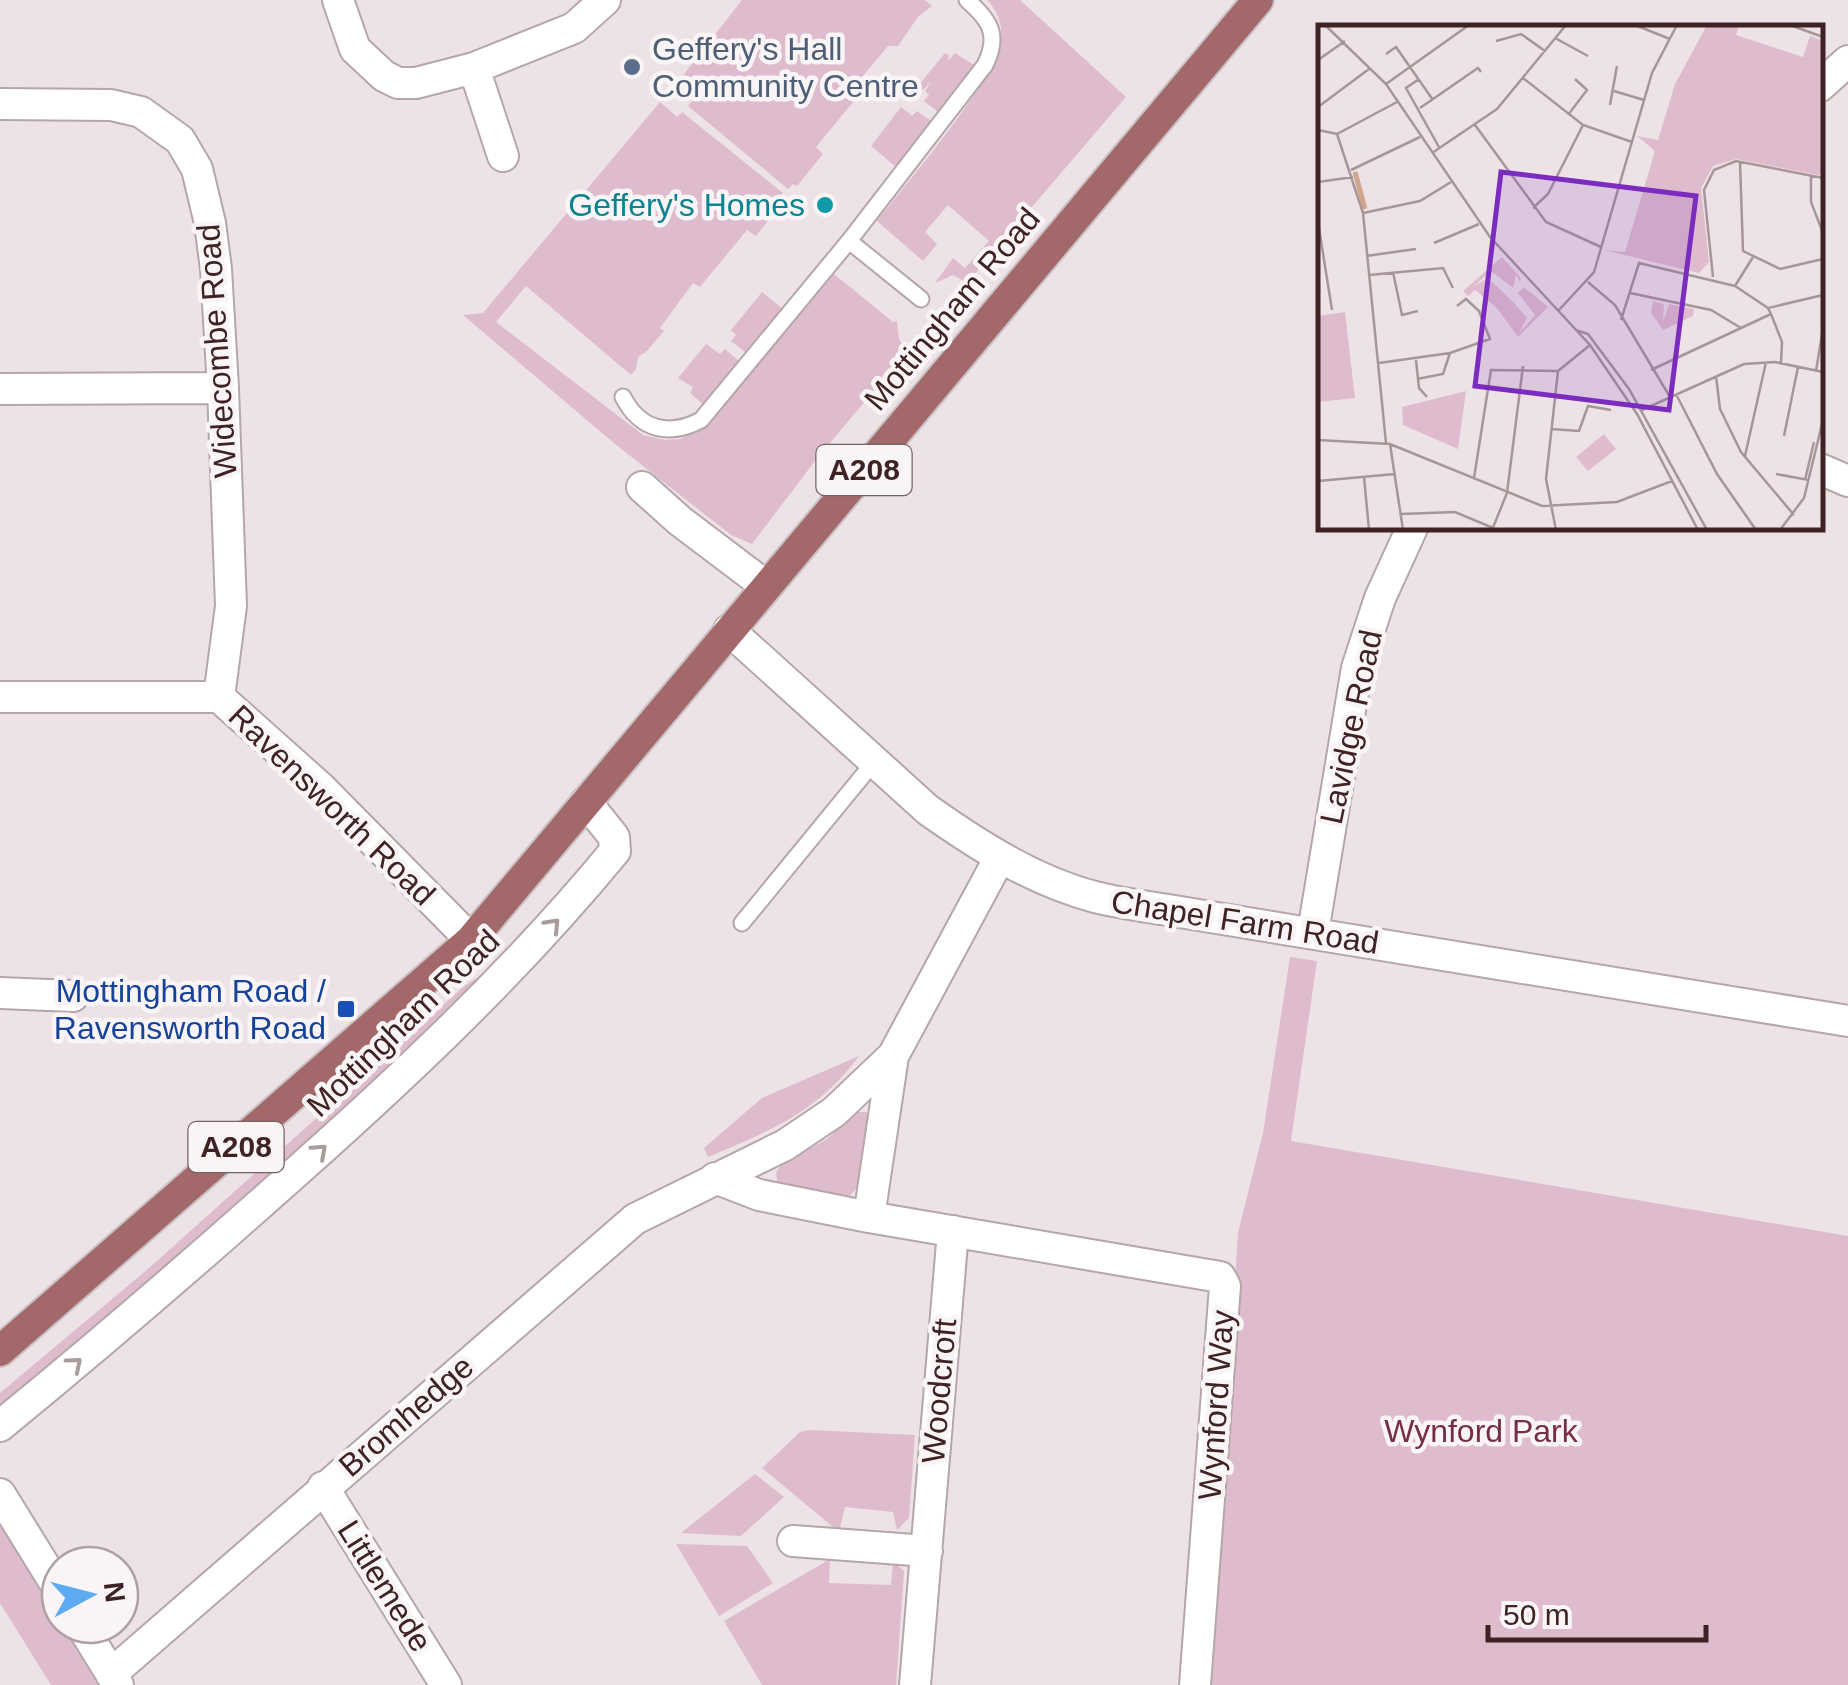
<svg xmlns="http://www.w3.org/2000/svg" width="1848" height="1685" font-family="Arial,sans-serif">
<rect width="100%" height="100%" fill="#ede3e6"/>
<path fill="#debccd" d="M 742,0 L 925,0 L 932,6 L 918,17 L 898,46 L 888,46 L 857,83 L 859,87 L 856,91 L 859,95 L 816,147 L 823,154 L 797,186 L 793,184 L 788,189 L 688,106 L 694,99 L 677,83 Z
M 987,0 L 1020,0 L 1126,97 L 967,283 L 953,275 L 935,283 L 953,258 L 965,268 L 989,241 L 948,205 L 925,232 L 937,244 L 923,261 L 877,221 C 908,181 991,86 1000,42 C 1004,26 998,12 987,0 Z
M 945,53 L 949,55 L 948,61 L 955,53 L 974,65 L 938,112 L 924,101 L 929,95 L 925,91 L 931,82 L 923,90 L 918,86 Z
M 660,102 L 677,117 L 682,112 L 783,193 L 778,199 L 782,203 L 756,236 L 747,230 L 700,287 L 693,283 L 660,328 L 664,331 L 647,351 L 638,357 L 636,369 L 631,375 L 526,286 L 496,322 L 643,435 L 665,440 L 680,439 L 706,427 L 834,274 L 893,322 L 897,321 L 899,339 L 907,351 L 815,461 L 752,544 L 731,535 L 615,444 L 463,315 L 483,313 Z
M 901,107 L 912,116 L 917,111 L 931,121 L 896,167 L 871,146 Z
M 762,292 L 783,309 L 746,353 L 731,341 L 736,335 L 731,330 Z
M 706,344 L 720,354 L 725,349 L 739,361 L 704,405 L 690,393 L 693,387 L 678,378 Z
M 1290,957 L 1317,961 L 1291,1141 L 1848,1236 L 1848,1685 L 1208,1685 L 1238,1233 L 1263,1133 Z
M 483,974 L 489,976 L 252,1192 L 0,1409 L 0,1393 L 149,1268 L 464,986 Z
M 859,1056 C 818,1112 770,1131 708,1157 L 704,1148 L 762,1098 Z
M 855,1112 L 866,1112 L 873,1117 C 868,1147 870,1185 841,1203 L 778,1187 L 776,1173 L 781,1165 L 827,1139 Z
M 809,1430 L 915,1435 L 909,1518 L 897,1530 L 893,1512 L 845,1507 L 839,1532 L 762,1468 L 800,1432 Z
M 755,1474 L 784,1497 L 741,1536 L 681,1533 Z
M 0,1525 L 98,1685 L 51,1685 L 0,1603 Z
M 676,1544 L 747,1546 L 773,1583 L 719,1616 Z
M 830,1559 L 829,1583 L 891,1585 L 893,1562 L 904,1571 L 896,1685 L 762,1685 L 724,1621 Z"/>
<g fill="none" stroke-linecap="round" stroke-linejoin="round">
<defs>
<path id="lane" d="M 849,241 L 921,299
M 623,397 C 640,430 669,437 701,420 L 849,241 L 985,65 C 1000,35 990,20 967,0
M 742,923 L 874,762"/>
<path id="street" d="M 338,0 L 355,49 L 384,76 L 398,83 L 416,83 L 474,68 L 574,28 L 605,0
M 474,68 L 503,156
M 1820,86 L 1848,61
M 0,104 L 111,105 L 141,112 L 180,140 L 197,169 L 210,223 L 216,269 L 223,388 L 231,606 L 219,697
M 0,389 L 223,388
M 1820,469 L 1848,481
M 642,487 L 680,521 L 766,586
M 729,630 L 928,810 C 979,846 1034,881 1095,897 C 1122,904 1152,907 1180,912 L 1848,1021
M 0,697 L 219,697 L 321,788 L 471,940
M 1313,932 L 1357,668 L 1380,598 L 1412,528
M 0,993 L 73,996
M 715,1178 L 759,1195 L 869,1217 L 1220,1277 L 1225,1286 L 1195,1685
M 869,1217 L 893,1056
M 0,1426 C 94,1349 186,1270 277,1189 C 397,1083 513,975 615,851 L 614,837 L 586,802
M 323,1487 L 446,1685
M 0,1494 L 60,1591
M 793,1541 L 927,1551
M 81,1625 L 118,1685
M 111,1674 L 635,1219 L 785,1145 L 834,1112 L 893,1056 L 1000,857
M 915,1685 L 953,1231"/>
<path id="primary" d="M 0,1351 L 471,940 L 1258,0"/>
</defs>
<use href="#lane" stroke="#b5a6a8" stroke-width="19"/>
<use href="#street" stroke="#b5a6a8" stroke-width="34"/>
<use href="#primary" stroke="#c9c1c2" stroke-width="34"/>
<use href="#lane" stroke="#fff" stroke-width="15"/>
<use href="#street" stroke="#fff" stroke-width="30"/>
<use href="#primary" stroke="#a2686a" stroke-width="30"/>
</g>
<defs><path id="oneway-chevron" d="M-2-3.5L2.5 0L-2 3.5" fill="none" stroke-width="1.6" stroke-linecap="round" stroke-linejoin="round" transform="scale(2.5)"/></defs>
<g stroke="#a99c9c">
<use href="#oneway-chevron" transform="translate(553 925) rotate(-47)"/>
<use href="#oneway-chevron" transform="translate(320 1151) rotate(-42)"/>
<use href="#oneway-chevron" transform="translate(75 1364) rotate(-40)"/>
</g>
<circle fill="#5c6f8a" stroke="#f9f4f6" stroke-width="4" cx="632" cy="67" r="10"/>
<circle fill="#0f9aa8" stroke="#f9f4f6" stroke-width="4" cx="825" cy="205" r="10"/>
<rect fill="#1a4fb4" stroke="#f9f4f6" stroke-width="4" x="336" y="999" width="20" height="20" rx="5"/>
<g text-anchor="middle" stroke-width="9" stroke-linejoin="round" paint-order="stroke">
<g fill="#f9f4f6" stroke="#776263" stroke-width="2.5">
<rect x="816.5" y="445" width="95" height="50" rx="8"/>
<rect x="188.5" y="1122" width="95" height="50" rx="8"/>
</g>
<g font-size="30" font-weight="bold" fill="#3f2324">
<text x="864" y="480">A208</text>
<text x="236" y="1157">A208</text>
</g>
<g font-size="32" fill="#4e5e75" stroke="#f9f4f6" text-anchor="start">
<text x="652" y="60">Geffery's Hall<tspan x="652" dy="37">Community Centre</tspan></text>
</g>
<g font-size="32" fill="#0d838f" stroke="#f9f4f6" text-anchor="end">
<text x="805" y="216">Geffery's Homes</text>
</g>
<g font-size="32" fill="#3f2324" stroke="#f9f4f6">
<text transform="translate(952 309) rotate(-50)" y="11">Mottingham Road</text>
<text transform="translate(217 351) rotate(-94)" y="11">Widecombe Road</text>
<text transform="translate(1351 727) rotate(-78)" y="11">Lavidge Road</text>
<text transform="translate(332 805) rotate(44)" y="11">Ravensworth Road</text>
<text transform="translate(1245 922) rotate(9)" y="11">Chapel Farm Road</text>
<text transform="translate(403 1023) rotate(-44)" y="11">Mottingham Road</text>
<text transform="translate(939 1391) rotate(-85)" y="11">Woodcroft</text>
<text transform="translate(1216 1405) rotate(-86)" y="11">Wynford Way</text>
<text transform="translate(406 1416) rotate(-41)" y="11">Bromhedge</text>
<text transform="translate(385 1586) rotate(58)" y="11">Littlemede</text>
</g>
<g font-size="32" fill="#164399" stroke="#f9f4f6" text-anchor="end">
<text x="326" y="1002">Mottingham Road /<tspan x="326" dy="37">Ravensworth Road</tspan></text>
</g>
<g font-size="32" fill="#762d49" stroke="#f9f4f6">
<text x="1481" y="1442">Wynford Park</text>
</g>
</g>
<g transform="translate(1318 25)">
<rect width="505" height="505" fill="#ede3e6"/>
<path d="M 389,0 L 421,0 L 418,10 L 485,32 L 492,11 L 505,16 L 505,151 L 418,134 L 395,141 L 383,163 L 391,237 L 381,248 L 286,225 L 307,227 L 337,126 L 319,111 L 340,115 L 357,59 ZM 184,232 L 203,253 L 202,257 L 198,250 L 195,263 L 173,246 L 156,261 L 170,253 L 195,277 L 209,293 L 201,308 L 217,290 L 200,268 L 206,262 L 230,282 L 200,312 L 179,283 L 157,265 L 150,271 L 145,266 ZM 335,276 L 346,279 L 345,297 L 351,279 L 376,284 L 375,291 L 345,305 L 333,288 ZM 27,287 L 37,373 L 0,377 L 0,291 ZM 148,366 L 140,424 L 85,400 L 84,382 ZM 286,409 L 298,424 L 270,446 L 258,432 Z" fill="#debccd"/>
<path fill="none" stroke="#d2a68c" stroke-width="5" d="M 37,147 L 47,184"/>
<path fill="none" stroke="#a79698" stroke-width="2.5" d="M 7,0 L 68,59 L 172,212 L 272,320 L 319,389 L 380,505M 317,0 L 352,14M 472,0 L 505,12M 237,13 L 270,31M 178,16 L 203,9 L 227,26M 68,29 L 78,22 L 115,75M 0,35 L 27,16M 205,53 L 265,100 L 314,117M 101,54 L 88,63 L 122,124M 68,59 L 151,0M 296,66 L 326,75M 292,80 L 299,41M 0,82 L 51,44M 102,83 L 160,43 L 163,47M 250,90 L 269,65 L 257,54M 157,100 L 228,197 L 283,222M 0,105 L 19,109 L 79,77M 19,109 L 45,188 L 68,418M 114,128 L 179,84 L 248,0M 422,137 L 425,226 L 462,244 L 505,234M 33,145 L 102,112M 493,151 L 493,177 L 505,208M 0,157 L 35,152M 215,183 L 230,169 L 265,100M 45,188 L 102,176 L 133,157M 0,197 L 14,285M 116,218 L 161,199M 48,231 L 98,224M 75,247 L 84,290 L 100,286M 51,250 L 125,243 L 135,263M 395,252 L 386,165 L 396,145 L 418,136 L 505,153M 270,257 L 297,280 L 352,372M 417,261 L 450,283M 312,268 L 393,285 L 423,303M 241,285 L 276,247 L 334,48 L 359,0M 453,289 L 450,283 L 505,270M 453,289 L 464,317 L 463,338M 303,295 L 321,238 L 417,261 L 435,232M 258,305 L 270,309 L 311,364 L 389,505M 132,328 L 172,314 L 161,286 L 148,274 L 139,281M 98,335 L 101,363 L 109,372M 61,338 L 132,328 L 125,349 L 99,354M 333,345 L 453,289M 498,346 L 505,303M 398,351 L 402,384 L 423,427 L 476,490M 358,369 L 399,449 L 438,505M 324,385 L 426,339 L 457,337 L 505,347M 233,404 L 261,406 L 270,381 L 293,385M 466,411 L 480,342M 0,415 L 72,419 L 224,481 L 299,477 L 354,456M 72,419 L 85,505M 427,431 L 448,337M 458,449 L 491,455M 46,452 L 51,505M 156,453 L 173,345 L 240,346M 487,455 L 496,417M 0,456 L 77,449M 83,489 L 137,487 L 180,505M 174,505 L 189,468 L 205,341M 238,505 L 228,454 L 240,346 L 272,320M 462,505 L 486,473 L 505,395"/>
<path fill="#7b2cbf" fill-opacity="0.15" stroke="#7b2cbf" stroke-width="5" d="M 183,147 L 378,171 L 351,385 L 157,361 Z"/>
<rect width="505" height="505" fill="none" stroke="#3f2324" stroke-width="5"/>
</g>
<g transform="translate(90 1595) rotate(83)"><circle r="48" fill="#f9f4f6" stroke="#afa0a2" stroke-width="2.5"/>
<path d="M0-8L18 38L0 25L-18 38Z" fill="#5dacf2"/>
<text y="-15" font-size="28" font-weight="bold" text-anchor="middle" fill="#3f2324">N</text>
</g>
<path d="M1488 1625v15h218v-15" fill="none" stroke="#3f2324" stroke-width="5"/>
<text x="1503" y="1625" font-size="30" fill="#3f2324" stroke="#f9f4f6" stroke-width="8" paint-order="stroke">50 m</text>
</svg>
